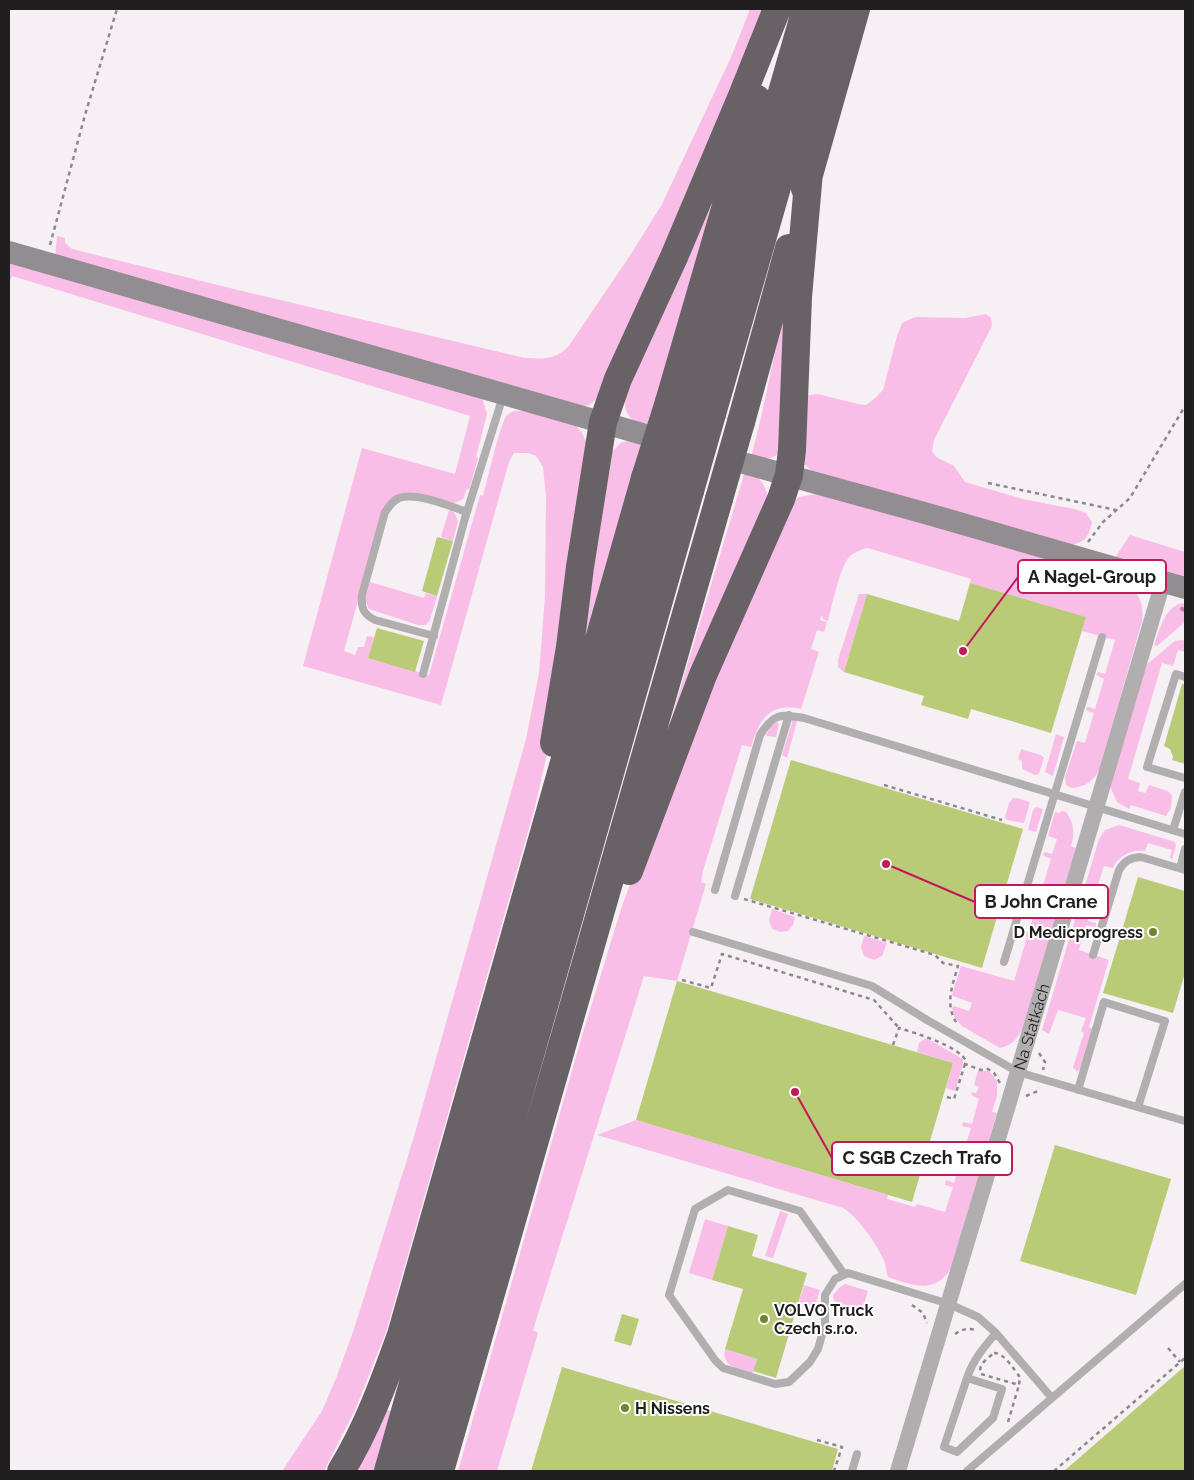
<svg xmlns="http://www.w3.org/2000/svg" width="1194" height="1480" font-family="Raleway,sans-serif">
<rect width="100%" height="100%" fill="#f6eff4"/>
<path fill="#f9bee8" d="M 750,9 L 770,9 L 598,398 L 589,405 L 582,407 L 55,258 L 57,236 L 65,238 L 65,243 L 72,249 L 242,291 L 525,358 C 543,359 555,360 568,347 L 633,251 L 662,204 L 732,55 Z
M 718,188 L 648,427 C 619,418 624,403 628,379 Z
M 9,262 L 482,398 L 487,414 L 476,457 L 478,458 L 469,490 L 467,489 L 463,499 L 453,504 L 418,495 L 391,499 L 364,579 L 344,651 L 355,655 L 358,647 L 364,647 L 367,636 L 374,637 L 368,658 L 429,675 L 480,495 L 483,496 C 487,481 500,424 507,415 C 512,411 516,410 522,411 L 523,407 L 575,424 L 582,433 L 587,443 L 550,740 L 535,807 L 386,1332 L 356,1408 L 324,1471 L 282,1471 L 322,1411 L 337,1376 L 355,1326 L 413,1140 L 526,739 L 539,673 L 545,596 L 546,497 L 543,467 L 536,456 L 528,453 L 514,453 L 509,462 L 441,705 L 303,666 L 362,448 L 455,474 L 470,416 L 12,276 L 9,284 Z
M 785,303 L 780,452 C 771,461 763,459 751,457 C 765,406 774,354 785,303 Z
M 986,314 L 991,318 L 992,326 L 934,440 L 932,451 L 936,457 L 954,466 L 965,482 L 1023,499 L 1074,509 L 1086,513 L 1092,522 C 1089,538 1083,544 1067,545 L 813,472 L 803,463 L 802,396 L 818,394 L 858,404 L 866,405 L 874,399 L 883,390 L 897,336 L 902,323 L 915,317 L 965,318 Z
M 629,441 L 642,444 L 577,684 L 610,453 L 622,442 Z
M 745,471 C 760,477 763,481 768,496 L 670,723 Z
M 816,494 L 981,537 L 1125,584 C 1140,593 1144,604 1142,621 L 1100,768 C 1094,781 1086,787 1071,788 L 1066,785 L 1065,777 L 1077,741 L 1085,743 L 1094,713 L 1087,711 L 1086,708 L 1088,707 L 1095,709 L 1104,679 L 1096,675 L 1098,672 L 1105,674 L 1115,640 L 1082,631 L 1085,617 L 970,583 L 971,579 L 868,548 C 861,549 855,552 850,556 C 840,566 832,606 828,621 L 823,619 L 823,617 L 821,616 L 820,620 L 827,622 L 824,632 L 817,630 L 811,649 L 819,652 L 801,709 C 769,702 759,720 751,747 L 742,745 L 703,871 L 701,882 L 706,884 L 677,981 L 644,976 L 533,1330 L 538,1333 L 497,1471 L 458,1471 L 581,1039 L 622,906 L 646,841 L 791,503 L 799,497 Z
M 449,510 L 454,512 L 458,521 L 453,541 L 441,537 Z
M 1130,535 L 1185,552 L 1185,579 L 1114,559 Z
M 370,582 L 424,598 L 426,593 L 437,596 L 430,620 L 426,625 L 418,625 L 369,609 L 365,599 Z
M 859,594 L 867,594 L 844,672 L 838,667 L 838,660 Z
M 1185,603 L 1185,622 L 1157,646 L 1154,645 C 1160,629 1165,604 1185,603 Z
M 1182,640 L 1185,641 L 1185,652 L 1178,650 L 1173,666 L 1162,663 L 1128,779 L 1140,783 L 1138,791 L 1145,793 L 1149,785 L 1168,791 L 1172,796 L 1171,808 L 1166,816 L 1131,805 L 1129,809 L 1117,802 L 1110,786 L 1141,680 L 1147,664 L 1151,661 L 1175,641 Z
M 793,719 L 797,721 L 787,758 L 782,755 Z
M 777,722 L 779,724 L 776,737 L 767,736 L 766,735 L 771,726 Z
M 1056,734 L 1064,737 L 1053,776 L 1045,772 Z
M 1021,749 L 1041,755 L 1041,756 L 1044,757 L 1039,774 L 1035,775 L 1022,769 L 1022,761 L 1018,759 Z
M 1013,798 L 1017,798 L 1030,802 L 1024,823 L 1007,820 L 1005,817 L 1009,803 Z
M 1036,807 L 1043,809 L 1036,832 L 1028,830 L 1033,810 Z
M 1062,811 L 1066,812 C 1074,823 1075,833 1071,846 L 1076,848 L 1023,1027 C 1018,1038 1013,1045 1000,1048 L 962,1026 L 955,1018 L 952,1008 L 954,1006 L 969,1011 L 972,1003 L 953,996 L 952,995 L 961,966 L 1014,981 L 1027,937 L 1020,934 L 1020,931 L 1029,932 L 1037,902 L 1031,900 L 1030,898 L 1032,896 L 1039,898 L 1051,859 L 1044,856 L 1043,854 L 1045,852 L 1052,854 L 1057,839 L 1048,836 L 1055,812 L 1059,813 Z
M 1119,825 L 1172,841 L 1175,842 L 1176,846 L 1172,859 L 1170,858 L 1172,850 L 1148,843 L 1145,851 C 1131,849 1118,856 1113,868 L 1104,866 L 1096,891 L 1104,894 L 1105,896 L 1103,898 L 1095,896 L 1088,921 L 1096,923 L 1096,926 L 1094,927 L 1086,925 L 1079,950 L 1109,960 L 1089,1027 L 1093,1029 L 1082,1066 L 1077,1072 L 1073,1067 L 1084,1033 L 1081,1031 L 1086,1018 L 1058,1010 L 1049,1034 L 1042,1030 L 1099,839 L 1105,830 Z
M 772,909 L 795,917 L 793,925 L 788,931 L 780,932 L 772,929 L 769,920 Z
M 864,936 L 887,943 L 882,956 L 874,960 L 864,956 L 861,947 Z
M 926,1038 L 963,1059 L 963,1064 L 955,1091 L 946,1088 L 953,1063 L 917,1052 L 919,1043 Z
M 978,1071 L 989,1071 L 997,1081 L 997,1096 L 992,1112 L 997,1113 L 951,1268 C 936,1294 913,1286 888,1277 C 886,1271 886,1264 883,1258 C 874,1241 859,1218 843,1208 L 597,1135 L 636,1120 L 888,1195 L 887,1199 L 915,1207 L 917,1204 L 945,1212 L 953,1187 L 945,1185 L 946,1180 L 954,1183 L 962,1158 L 953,1155 L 955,1151 L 963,1153 L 971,1128 L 962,1126 L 963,1122 L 972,1124 L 979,1099 L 971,1095 L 972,1092 L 976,1093 L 979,1087 L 974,1085 Z
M 780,1211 L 788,1214 L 773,1258 L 765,1256 Z
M 705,1219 L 728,1226 L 712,1280 L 689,1273 Z
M 845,1284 L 868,1291 L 862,1310 L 834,1301 L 833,1295 L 839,1288 Z
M 804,1285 L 820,1290 L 815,1305 L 811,1308 L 798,1305 Z
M 725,1349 L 757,1359 L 752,1374 C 739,1369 721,1367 725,1349 Z
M 385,1409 L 394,1412 L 377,1471 L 353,1471 Z"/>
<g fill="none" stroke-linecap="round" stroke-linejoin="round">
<path stroke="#c47db1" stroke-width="4" d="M 1182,609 L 1185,610"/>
</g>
<path fill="#bacb77" d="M 437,537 L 453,541 L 437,596 L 422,591 Z
M 970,583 L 1086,617 L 1051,733 L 971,709 L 968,719 L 921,705 L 924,696 L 844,672 L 867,594 L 959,621 Z
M 377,628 L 424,641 L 415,672 L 368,658 Z
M 1182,684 L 1185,684 L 1185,764 L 1172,760 L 1173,757 L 1170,749 L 1164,746 Z
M 791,760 L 1023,829 L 982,968 L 750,899 Z
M 1138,877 L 1185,891 L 1185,973 L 1173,1013 L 1103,993 Z
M 677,981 L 953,1063 L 912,1202 L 636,1120 Z
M 1055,1145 L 1171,1179 L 1136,1295 L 1020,1261 Z
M 728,1226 L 758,1235 L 752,1256 L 807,1273 L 776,1378 L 753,1371 L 757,1359 L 725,1349 L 743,1289 L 712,1280 Z
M 622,1314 L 639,1319 L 631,1346 L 614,1341 Z
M 1185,1366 L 1185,1471 L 1064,1471 Z
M 562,1367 L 838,1449 L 832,1471 L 531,1471 Z"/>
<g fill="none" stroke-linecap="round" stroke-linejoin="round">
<path stroke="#8d888c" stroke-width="2.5" stroke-dasharray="4 4" stroke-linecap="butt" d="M 50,245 L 85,115 L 117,9
M 988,483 L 1116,510
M 1088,542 L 1103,522 L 1130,498 L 1185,406
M 884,785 L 1002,820
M 744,899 L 935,955 L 943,963 L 958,966 C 952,987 944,1006 958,1025
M 682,980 L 711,988 L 722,954 L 874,1000 L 899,1028
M 893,1045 L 899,1028 C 915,1033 959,1046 966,1061 L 965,1064 L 981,1070 L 988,1069 L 994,1073 L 1000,1083
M 1039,1053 L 1045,1062 L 1043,1070
M 1026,1096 L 1038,1091 L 1039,1088
M 947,1097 L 954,1099 L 965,1064
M 912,1305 L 923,1313 L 927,1323
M 955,1334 C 962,1329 968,1328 976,1330
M 1168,1348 L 1180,1362
M 994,1353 C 1005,1353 1013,1369 1020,1377 L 1019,1385 L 981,1374 C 977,1365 988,1358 994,1353 Z
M 1008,1422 L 1019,1385
M 817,1440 L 842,1447 L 834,1471
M 1054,1471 L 1185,1358"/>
<path stroke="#b1aeb0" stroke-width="8" d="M 434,636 L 375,620 C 363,614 361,608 362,595 L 385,512 C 389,507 392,501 399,498 C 417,492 449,506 467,512
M 423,674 L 465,518 L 503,396
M 1185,677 L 1176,674 L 1147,767 L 1185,778
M 1173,830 L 1185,792
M 1180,868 L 1185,849
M 715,890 L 760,735 C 774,713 780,714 804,718 L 1185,834
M 735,896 L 789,715
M 693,932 L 872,986 L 927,1020 L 1018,1072 L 1185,1121
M 1093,955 L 1119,870 C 1124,861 1131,857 1141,857 L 1185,870
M 1004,962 L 1102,637
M 1078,1090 L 1104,1002 L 1165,1021 L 1138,1107
M 844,1274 L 800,1211 L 728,1190 L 695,1209 L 669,1295 L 715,1360 L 723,1368 L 775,1384 L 789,1382 L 810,1362 L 818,1349 L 825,1324 L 825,1295 L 835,1279 L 848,1273 L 949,1304 L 978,1317 L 996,1333 L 1052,1398 L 1185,1284
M 967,1378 L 1002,1389 L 993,1418 L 957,1452 L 944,1447 L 967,1378 C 973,1360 984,1347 996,1333
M 852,1471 L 857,1454
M 967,1471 L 1052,1398"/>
<path stroke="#b1aeb0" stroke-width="16" id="s1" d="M 898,1471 C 988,1175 1075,879 1163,582"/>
<path stroke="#928d90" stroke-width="22" d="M 9,252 L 646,435
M 747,464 L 921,512 L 1185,588"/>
<path stroke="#686266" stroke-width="28" d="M 805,189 L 856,9
M 669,402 L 757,99
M 691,408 L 806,9
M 712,414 L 828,9
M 741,422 L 789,248
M 554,743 L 570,647 L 580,567 L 603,422 L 618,379 L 674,257 L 742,96 L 777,9
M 629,871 L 703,675 L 781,499 L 789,475 L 792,450 L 798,297 L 809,172
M 341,1471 C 367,1429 384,1382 401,1335 L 645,478
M 388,1471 L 669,485
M 412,1471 L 690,491
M 440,1471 L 719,499"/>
<path stroke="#686266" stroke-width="28" d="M 645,478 L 669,402
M 669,485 L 691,408
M 690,491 L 712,414
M 719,499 L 741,422"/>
</g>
<g fill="#738230" stroke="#fff" stroke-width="2">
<circle cx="1153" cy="932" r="5"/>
<circle cx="764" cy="1319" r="5"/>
<circle cx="625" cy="1408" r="5"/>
</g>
<g text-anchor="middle" stroke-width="4" stroke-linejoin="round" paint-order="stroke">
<g font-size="16" font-weight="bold" fill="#211e20" stroke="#fff" text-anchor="start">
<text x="1143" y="938" text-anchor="end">D Medicprogress</text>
<text x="774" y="1316">VOLVO Truck<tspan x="774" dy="18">Czech s.r.o.</tspan></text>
<text x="635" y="1414">H Nissens</text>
</g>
<g font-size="16" fill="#211e20" stroke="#fff">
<text dy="6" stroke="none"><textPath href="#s1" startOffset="464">Na Statkách</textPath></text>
</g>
</g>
<path fill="none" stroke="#c2185b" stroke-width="2" d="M963 651L1018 577M886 864L975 902M795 1092L832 1158"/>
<g fill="#c2185b" stroke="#fff" stroke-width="2">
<circle cx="963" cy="651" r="5"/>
<circle cx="886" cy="864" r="5"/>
<circle cx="795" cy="1092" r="5"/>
</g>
<g fill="#fff" stroke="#c2185b" stroke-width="2">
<rect x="1018" y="560" width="148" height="33" rx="5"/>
<rect x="975" y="885" width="133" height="33" rx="5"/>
<rect x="832" y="1142" width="180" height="33" rx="5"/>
</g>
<g font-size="18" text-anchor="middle" font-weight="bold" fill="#211e20">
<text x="1092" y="583">A Nagel-Group</text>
<text x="1041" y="908">B John Crane</text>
<text x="922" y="1164">C SGB Czech Trafo</text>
</g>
<rect width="1194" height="1480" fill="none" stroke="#211e20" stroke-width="20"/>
</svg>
